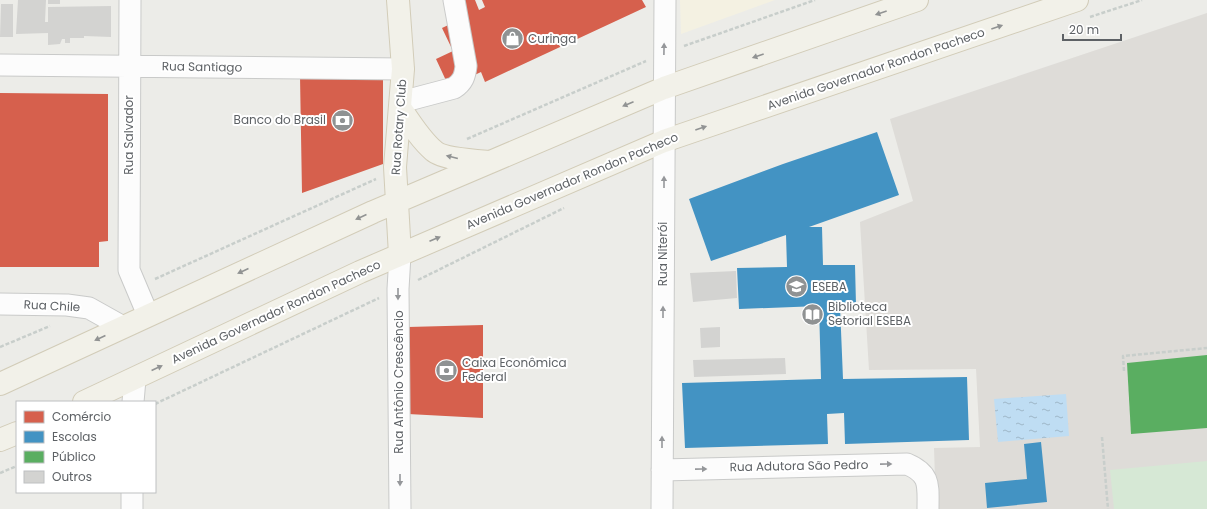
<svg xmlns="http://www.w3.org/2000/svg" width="1207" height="509" font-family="Poppins,sans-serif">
<defs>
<pattern id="water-ripples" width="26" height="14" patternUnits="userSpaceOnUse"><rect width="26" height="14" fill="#bfddf3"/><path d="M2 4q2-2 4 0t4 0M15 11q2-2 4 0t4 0" fill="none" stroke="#9eb7c8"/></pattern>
</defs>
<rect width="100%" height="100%" fill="#ecece8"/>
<path fill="#f4f1e2" d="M 680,0 L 775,0 L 681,34 Z"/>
<path fill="#dedcd8" d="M 1207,13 L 1207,509 L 936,509 L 934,448 L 980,447 L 976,369 L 869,370 L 860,222 L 913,201 L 890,119 Z"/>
<path fill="#d6e8d5" d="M 1207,461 L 1207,509 L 1114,509 L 1110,470 Z"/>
<path fill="url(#water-ripples)" d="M 1066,394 L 1069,436 L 998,442 L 994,399 Z"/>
<path fill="#d6604d" d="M 453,0 L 475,0 L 479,10 L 485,7 L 482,0 L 642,0 L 646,7 L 485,82 L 481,72 L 449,87 L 436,59 L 453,51 L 442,28 L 459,20 Z
M 383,75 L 383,164 L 302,193 L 300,76 Z
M 0,93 L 108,94 L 108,241 L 99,242 L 99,267 L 0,267 Z
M 483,325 L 483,418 L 408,414 L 408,327 Z"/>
<path fill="#4393c3" d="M 877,132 L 899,195 L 809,227 L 822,227 L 823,265 L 855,265 L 856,305 L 840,306 L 843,379 L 967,377 L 969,440 L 845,444 L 844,413 L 827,414 L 828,444 L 685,448 L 682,383 L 821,379 L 819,306 L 739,309 L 737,268 L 787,267 L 786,235 L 711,261 L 689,199 L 783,164 Z
M 1041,442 L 1047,502 L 987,508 L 985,483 L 1027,479 L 1024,444 Z"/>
<path fill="#5aae61" d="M 1207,355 L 1207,428 L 1131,434 L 1127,363 Z"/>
<path fill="#d3d3d1" d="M 18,0 L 46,0 L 45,22 L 48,22 L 48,7 L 111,6 L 111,37 L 84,36 L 84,38 L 70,38 L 70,43 L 65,43 L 65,39 L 62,39 L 60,44 L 48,45 L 48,33 L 16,34 Z
M 48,0 L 60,0 L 60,4 L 48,4 Z
M 1,4 L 13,4 L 13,37 L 0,37 Z
M 736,271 L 737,298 L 693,302 L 690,273 Z
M 720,327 L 720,347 L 701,348 L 700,328 Z
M 785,358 L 786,374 L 694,377 L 693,360 Z"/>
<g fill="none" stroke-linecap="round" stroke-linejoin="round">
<defs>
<path id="minor" d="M 130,0 L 129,270 L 148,315
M 0,65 L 403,69
M 401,102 L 454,88 C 463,82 465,76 466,66 L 454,0
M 400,255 L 398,289 L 400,509
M 0,304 L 67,305 L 89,308 L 123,327
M 133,402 L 135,379
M 662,470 L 907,464 C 931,474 928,486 928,509
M 132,492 L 132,509
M 662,509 L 665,0"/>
<path id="major" d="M 398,0 L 403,69 L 395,167 L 400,255
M 401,109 C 411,124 421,140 434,151 C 443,159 478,161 490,162
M 0,384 L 373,212 L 664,88 L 917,0
M 84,402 L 360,272 L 664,141 L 1077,0
M 0,440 L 17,433"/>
</defs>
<use href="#minor" stroke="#c9cac9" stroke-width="23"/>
<use href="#major" stroke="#d2ccb8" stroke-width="24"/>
<path stroke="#c8cecb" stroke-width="2.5" stroke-dasharray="4 2" stroke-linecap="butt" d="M 1090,17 L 1142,0
M 684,46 L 815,0
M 467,139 L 646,61
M 155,279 L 376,179
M 418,280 L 564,208
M 0,347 L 50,326
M 1124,371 L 1123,356 L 1207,348
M 155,404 L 379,298
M 1102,437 L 1108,509
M 0,473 L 17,466"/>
<use href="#minor" stroke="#fcfcfc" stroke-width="21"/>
<use href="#major" stroke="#f2f1e9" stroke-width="22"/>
</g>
<defs><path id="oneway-solid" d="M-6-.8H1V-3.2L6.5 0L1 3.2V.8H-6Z"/></defs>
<g fill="#919393">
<use href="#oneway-solid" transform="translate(881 13) rotate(161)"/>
<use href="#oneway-solid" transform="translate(997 27) rotate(-19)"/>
<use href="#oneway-solid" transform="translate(758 56) rotate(161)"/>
<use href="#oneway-solid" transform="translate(628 104) rotate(157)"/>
<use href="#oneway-solid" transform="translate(701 128) rotate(-19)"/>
<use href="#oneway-solid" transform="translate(452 157) rotate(-166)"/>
<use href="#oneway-solid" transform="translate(361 217) rotate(156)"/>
<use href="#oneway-solid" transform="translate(435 239) rotate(-23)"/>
<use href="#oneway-solid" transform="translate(243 271) rotate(156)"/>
<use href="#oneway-solid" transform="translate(100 338) rotate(155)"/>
<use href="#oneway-solid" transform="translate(157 368) rotate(-25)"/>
</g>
<g fill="#95979a">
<use href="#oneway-solid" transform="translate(664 49) rotate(-89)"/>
<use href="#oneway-solid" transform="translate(664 182) rotate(-90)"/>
<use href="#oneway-solid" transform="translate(398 294) rotate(90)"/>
<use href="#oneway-solid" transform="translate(663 312) rotate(-90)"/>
<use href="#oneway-solid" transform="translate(662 442) rotate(-90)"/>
<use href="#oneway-solid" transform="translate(886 464) rotate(-1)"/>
<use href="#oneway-solid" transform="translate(701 469) rotate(-1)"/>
<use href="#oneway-solid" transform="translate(400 480) rotate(90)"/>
</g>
<defs>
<symbol id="shop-disc" viewBox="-11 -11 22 22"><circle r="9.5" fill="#8f9293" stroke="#fff"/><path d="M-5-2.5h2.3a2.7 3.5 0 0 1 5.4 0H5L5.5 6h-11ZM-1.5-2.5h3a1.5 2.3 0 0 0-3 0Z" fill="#fff"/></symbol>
<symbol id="bank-disc" viewBox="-11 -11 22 22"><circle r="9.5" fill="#8f9293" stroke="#fff"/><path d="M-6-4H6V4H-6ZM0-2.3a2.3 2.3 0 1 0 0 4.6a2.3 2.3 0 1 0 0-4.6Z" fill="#fff"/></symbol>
<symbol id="school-disc" viewBox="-11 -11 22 22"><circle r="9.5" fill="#8f9293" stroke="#fff"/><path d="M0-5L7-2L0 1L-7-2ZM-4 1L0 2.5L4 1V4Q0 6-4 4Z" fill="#fff"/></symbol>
<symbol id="library-disc" viewBox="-11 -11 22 22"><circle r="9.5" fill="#8f9293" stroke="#fff"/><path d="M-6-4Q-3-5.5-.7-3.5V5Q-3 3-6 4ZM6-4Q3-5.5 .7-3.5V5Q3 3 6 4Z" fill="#fff"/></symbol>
</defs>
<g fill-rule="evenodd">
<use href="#shop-disc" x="500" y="26" width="25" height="25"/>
<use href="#bank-disc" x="330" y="108" width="25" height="25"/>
<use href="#school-disc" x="784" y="274" width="25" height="25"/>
<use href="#library-disc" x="800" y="302" width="25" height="25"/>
<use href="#bank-disc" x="434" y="358" width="25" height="25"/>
</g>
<g text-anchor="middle" stroke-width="4" stroke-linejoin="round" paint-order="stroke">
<g font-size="12" fill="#5d6165" stroke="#fff" text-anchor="start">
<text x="528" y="43">Curinga</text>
<text x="326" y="124" text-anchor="end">Banco do Brasil</text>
<text x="812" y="291">ESEBA</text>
<text x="828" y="311">Biblioteca<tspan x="828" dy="14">Setorial ESEBA</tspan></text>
<text x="462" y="367">Caixa Econômica<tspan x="462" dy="14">Federal</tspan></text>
</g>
<g font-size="12" fill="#5d6165" stroke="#fff">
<text transform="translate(202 67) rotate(1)" y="4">Rua Santiago</text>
<text transform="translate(876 69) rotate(-19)" y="4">Avenida Governador Rondon Pacheco</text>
<text transform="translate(399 127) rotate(-86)" y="4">Rua Rotary Club</text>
<text transform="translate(129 135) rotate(-90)" y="4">Rua Salvador</text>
<text transform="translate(572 181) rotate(-23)" y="4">Avenida Governador Rondon Pacheco</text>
<text transform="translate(663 254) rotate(-90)" y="4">Rua Niterói</text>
<text transform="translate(52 306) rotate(3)" y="4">Rua Chile</text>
<text transform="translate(276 312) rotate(-25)" y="4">Avenida Governador Rondon Pacheco</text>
<text transform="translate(399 382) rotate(-90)" y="4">Rua Antônio Crescêncio</text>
<text transform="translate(799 466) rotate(-1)" y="4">Rua Adutora São Pedro</text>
</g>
</g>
<rect x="16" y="401" width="140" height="92" fill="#ffffff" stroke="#bec0c1"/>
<rect x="24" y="411" width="20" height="12" fill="#d6604d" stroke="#bec0c1"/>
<text x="52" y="421" font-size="12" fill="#5d6165">Comércio</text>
<rect x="24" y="431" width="20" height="12" fill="#4393c3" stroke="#bec0c1"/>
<text x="52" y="441" font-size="12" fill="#5d6165">Escolas</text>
<rect x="24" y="451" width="20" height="12" fill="#5aae61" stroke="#bec0c1"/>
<text x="52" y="461" font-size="12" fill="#5d6165">Público</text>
<rect x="24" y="471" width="20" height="12" fill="#d3d3d1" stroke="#bec0c1"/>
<text x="52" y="481" font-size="12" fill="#5d6165">Outros</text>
<path d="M1063 34v6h58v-6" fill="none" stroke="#5d6165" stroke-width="2"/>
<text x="1069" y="34" font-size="12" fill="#5d6165" stroke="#ffffff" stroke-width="3" paint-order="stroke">20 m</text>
</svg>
